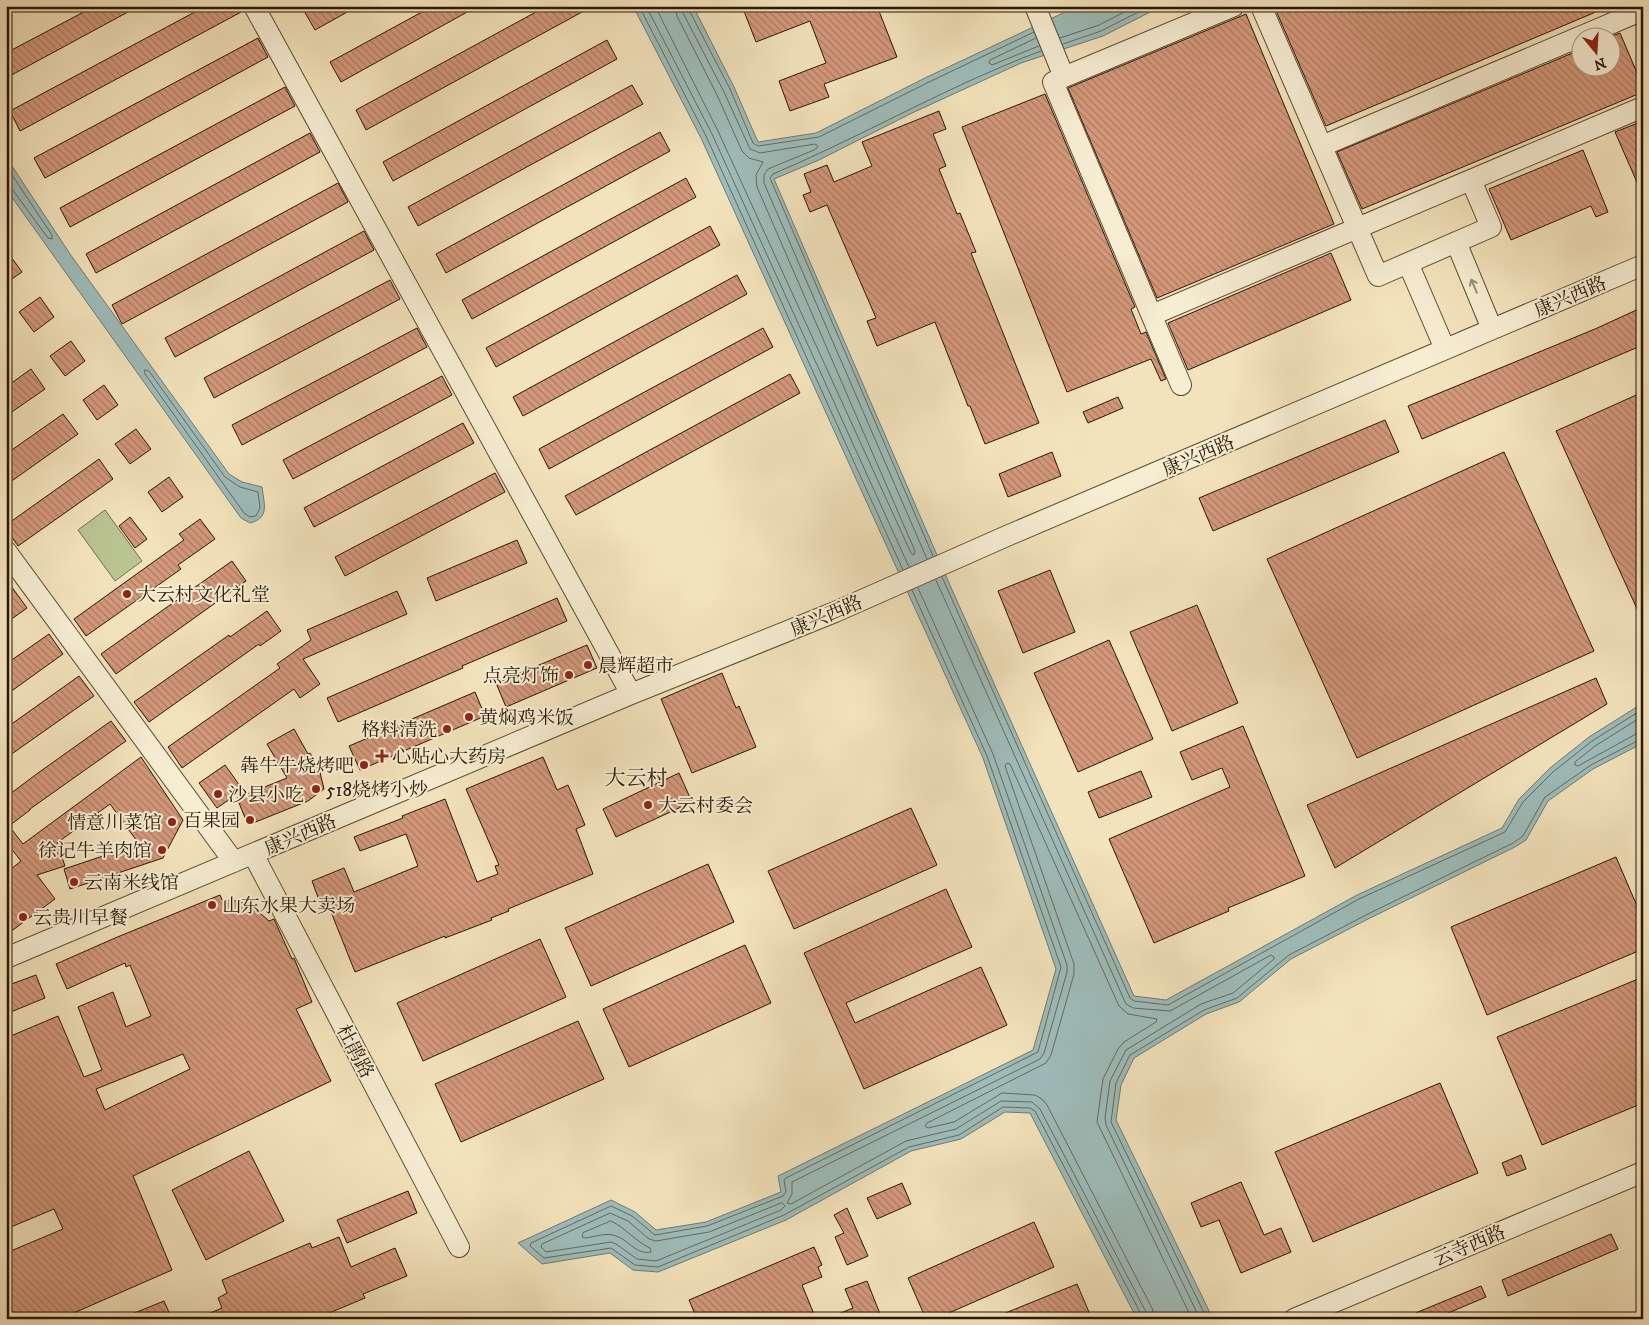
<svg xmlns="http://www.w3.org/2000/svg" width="1649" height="1325" font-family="'IM FELL DW Pica','Noto Serif SC',serif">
<defs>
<pattern id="building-back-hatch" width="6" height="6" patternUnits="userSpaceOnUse" patternTransform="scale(1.25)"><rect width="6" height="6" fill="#d4987b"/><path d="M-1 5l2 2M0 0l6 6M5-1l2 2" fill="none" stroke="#ac7b63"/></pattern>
</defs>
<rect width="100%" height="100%" fill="#f3e3bc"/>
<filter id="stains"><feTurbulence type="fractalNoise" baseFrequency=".004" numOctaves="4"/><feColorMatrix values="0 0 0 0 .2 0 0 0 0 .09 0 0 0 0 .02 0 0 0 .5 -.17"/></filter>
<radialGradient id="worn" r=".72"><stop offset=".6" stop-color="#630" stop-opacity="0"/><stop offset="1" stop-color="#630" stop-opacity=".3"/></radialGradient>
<path fill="#bac491" stroke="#726e4a" d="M 105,510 L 142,561 L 115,581 L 78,530 Z"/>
<path fill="#9ebcba" stroke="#6f7a71" d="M 633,6 L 693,6 L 734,87 L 758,142 L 816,133 L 927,77 L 1078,6 L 1162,6 L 1103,36 L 1021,63 L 912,113 L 819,160 L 774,179 L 953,592 L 1134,996 L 1166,1000 L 1357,895 L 1502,828 L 1519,799 L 1550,768 L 1589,737 L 1643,703 L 1643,743 L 1593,769 L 1548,801 L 1526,840 L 1515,847 L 1368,919 L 1291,959 L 1239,1002 L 1206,1014 L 1134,1058 L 1121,1085 L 1116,1120 L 1213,1319 L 1137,1319 L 1030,1113 L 1005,1112 L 961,1139 L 911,1151 L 786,1220 L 658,1272 L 633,1270 L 610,1253 L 542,1264 L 518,1243 L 611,1200 L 635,1212 L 656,1230 L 706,1222 L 781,1192 L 778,1176 L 1033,1050 L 1056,969 L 983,758 L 701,138 Z
M 6,157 L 70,254 L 229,474 L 242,482 L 262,487 C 264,504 270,518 250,523 L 241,518 L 6,189 Z"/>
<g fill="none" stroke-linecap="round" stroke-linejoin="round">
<path stroke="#646a5e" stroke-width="1" d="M 639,6 L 706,136 L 903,570
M 646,6 L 712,134 L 909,567
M 655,6 L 718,131 L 911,553 L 914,555 L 915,551 L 757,187 L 756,175 L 763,162 L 749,158 L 742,151 L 717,95 L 677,16 L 675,6
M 682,6 L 683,13 L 724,92 L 750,149 L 760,153 L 815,144 L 818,146 L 817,148 L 814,150 L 768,169 L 764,175 L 764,183 L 927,559
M 689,6 L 689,10 L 730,89 L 753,143 L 758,146 L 819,137 L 929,82 L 1034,32
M 1036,38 L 990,60 L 989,63 L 992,65 L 1039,46
M 1060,38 L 1099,25 L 1136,6
M 1063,44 L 1101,31 L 1150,6
M 6,166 L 52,235 L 52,239 L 48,238 L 12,189 L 6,187
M 145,370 L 149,371 L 225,477 L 240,487 L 258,492 L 260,508 L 256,516 L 250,517 L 244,513 L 145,374 Z
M 933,556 L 770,178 L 773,174 C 839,146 902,112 967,82 C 992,71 1016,60 1041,51
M 942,577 L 1130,998 L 1134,1001 L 1168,1005 L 1359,899 L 1505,832 L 1523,802 L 1553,772 L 1592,741 L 1643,709
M 936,580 L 1126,1004 L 1133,1008 L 1170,1011 L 1271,955 L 1274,957 L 1274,959 L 1233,993 L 1201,1004 L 1126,1050 L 1110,1081 L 1105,1118 L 1106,1125 L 1200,1319
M 918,588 L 993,754 L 1067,965 L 1067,972 L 1044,1053 L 1040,1059 L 792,1182 L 792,1194 L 787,1203 L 791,1204 L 906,1141 L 956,1129 L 1001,1101 L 1032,1102 L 1040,1109 L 1146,1312 L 1148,1319
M 912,590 L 987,756 L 1061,967 L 1038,1052 L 786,1178 L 784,1180 L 786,1192 L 783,1196 L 707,1226 L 655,1235 L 632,1216 L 611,1206 L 531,1243 L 530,1246 L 544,1258 L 611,1248 L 635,1265 L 658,1267 L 784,1215 L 909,1147 L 959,1135 L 1003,1107 L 1030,1108 L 1035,1111 L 1141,1314 L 1141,1319
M 1643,716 L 1595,746 L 1575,762 L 1575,765 L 1578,766 L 1636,734 L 1643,733
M 782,1203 L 785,1206 L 781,1210 L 656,1261 L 637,1259 L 616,1244 L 611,1242 L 546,1252 L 541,1247 L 542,1244 L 610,1213 L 628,1221 L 649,1239 L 656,1241 L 709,1232 Z
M 611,1221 C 626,1228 636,1242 650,1248 L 651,1252 C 636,1255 629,1240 616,1236 C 607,1232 594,1237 585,1238 L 582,1237 L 583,1233 Z
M 1155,1319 L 1152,1308 L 1047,1105 L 1042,1099 L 1035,1095 L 1002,1093 L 954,1122 L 928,1128 L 925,1126 L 927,1123 L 1046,1063 L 1051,1055 L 1074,974 L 1074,964 L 1005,766 L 1007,763 L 1010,764 L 1119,1006 L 1128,1014 L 1157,1019 L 1156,1022 L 1124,1042 L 1118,1049 L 1103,1079 L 1097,1122 L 1192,1319
M 1207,1319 L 1111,1122 L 1116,1083 L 1130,1055 L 1204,1010 L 1237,998 L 1289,955 L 1366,915 L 1513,843 L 1523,836 L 1545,797 L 1591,765 L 1639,740 L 1643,739"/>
</g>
<path fill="url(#building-back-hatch)" stroke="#291703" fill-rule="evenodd" d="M 95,6 L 139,6 L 6,78 L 6,53 Z
M 206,6 L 242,6 L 243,11 L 20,131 L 10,111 Z
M 313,6 L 358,6 L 315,30 L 304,11 Z
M 433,6 L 478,6 L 341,82 L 330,62 Z
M 547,6 L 593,6 L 366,130 L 356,110 Z
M 742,6 L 877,6 L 897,57 L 824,84 L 829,97 L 790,111 L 779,81 L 826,63 L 810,21 L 756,42 Z
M 1274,6 L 1610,6 L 1326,126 Z
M 1246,14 L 1334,224 L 1157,298 L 1068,88 Z
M 1620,33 L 1643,87 L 1643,92 L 1362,209 L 1337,152 L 1582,49 L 1582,68 L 1612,68 L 1612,36 Z
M 258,38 L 268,57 L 45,178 L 34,158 Z
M 607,40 L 617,59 L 393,181 L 383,162 Z
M 632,85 L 643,104 L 418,226 L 408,207 Z
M 285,87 L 295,106 L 70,227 L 60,208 Z
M 1045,94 L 1135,307 L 1131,309 L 1141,334 L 1146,332 L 1166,379 L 1161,381 L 1151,359 L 1067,392 L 962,127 Z
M 939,111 L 946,129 L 933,134 L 946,166 L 939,169 L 957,214 L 960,213 L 976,252 L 971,253 L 1039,423 L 985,444 L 970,406 L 968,406 L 935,322 L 877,346 L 867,321 L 876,318 L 827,205 L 810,212 L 803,195 L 811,192 L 804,174 L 827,165 L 834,182 L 872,166 L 862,142 Z
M 1643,121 L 1643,196 L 1615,132 Z
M 660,132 L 670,151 L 446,273 L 436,254 Z
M 310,133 L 320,152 L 96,273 L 86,254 Z
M 1583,150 L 1608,212 L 1596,217 L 1591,206 L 1511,240 L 1489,189 Z
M 686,178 L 696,197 L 472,319 L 462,300 Z
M 338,183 L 348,202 L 122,324 L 112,305 Z
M 710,226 L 720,245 L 496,367 L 486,348 Z
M 364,231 L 374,250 L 175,357 L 165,338 Z
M 6,250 L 22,272 L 6,283 Z
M 1331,253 L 1351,300 L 1188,370 L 1168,323 Z
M 737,275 L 747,294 L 523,416 L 513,397 Z
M 390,280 L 400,299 L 214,398 L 204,378 Z
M 40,297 L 54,317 L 34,332 L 19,312 Z
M 1643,307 L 1643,345 L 1422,439 L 1408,406 L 1595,329 Z
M 417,328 L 427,347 L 242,445 L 232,425 Z
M 763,328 L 773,347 L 549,469 L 539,449 Z
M 71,341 L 85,361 L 65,376 L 50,356 Z
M 31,369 L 45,389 L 6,416 L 6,387 Z
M 790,374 L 800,393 L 576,515 L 565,496 Z
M 442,376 L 452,395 L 293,479 L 283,460 Z
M 104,385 L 118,405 L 97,420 L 83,400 Z
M 1643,392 L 1643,622 L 1556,431 Z
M 1118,397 L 1123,408 L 1088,423 L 1083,412 Z
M 63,414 L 78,434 L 6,485 L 6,454 Z
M 1385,420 L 1399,452 L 1213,531 L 1199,498 Z
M 463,423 L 474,443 L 314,527 L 304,508 Z
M 136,429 L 151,449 L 130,464 L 115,444 Z
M 1052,452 L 1061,476 L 1008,497 L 999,474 Z
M 1504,452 L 1594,651 L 1357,758 L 1267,559 Z
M 99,459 L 113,479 L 18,546 L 6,529 L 6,525 Z
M 495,473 L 505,492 L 345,576 L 335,557 Z
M 169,477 L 183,497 L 162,512 L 148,492 Z
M 130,517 L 147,539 L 135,548 L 119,526 Z
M 200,519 L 215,539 L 178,565 L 181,569 L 86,636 L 74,619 L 184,540 L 179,534 Z
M 517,540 L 527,563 L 436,601 L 427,578 Z
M 232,561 L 246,581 L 116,674 L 101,654 Z
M 1050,570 L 1075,632 L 1023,653 L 998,591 Z
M 6,579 L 27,608 L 6,623 Z
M 397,591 L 407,614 L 303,659 L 320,684 L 300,698 L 294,689 L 182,768 L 168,747 L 280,668 L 277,664 L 311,640 L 307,630 Z
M 557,598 L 567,621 L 462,666 L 463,668 L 338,722 L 327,698 Z
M 1197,605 L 1238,703 L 1172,731 L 1130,632 Z
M 267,611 L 281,631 L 260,646 L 259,644 L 149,722 L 134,702 L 229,635 L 230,637 Z
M 49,634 L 63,654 L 6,695 L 6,664 Z
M 1109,640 L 1153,739 L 1078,772 L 1034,673 Z
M 587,645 L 597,668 L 506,707 L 496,683 Z
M 722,673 L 736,708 L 739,706 L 756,747 L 692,773 L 661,699 Z
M 79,676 L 94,696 L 6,758 L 6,728 Z
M 1596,678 L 1607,704 L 1335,868 L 1307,805 Z
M 475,692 L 485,716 L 360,770 L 349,746 Z
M 111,721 L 126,741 L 30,809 L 30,810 L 9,826 L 23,844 L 141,757 L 183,820 L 163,858 L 70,889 L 64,869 L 139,844 L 110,804 L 57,843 L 65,866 L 37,875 L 55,899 L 6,935 L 6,873 L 21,861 L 6,842 L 6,797 L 38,773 Z
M 1243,726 L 1305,876 L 1228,908 L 1229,911 L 1154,943 L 1109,839 L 1230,787 L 1222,768 L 1192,780 L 1180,752 Z
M 294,729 L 308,754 L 310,753 L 319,768 L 324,789 L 308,801 L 248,825 L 237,798 L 287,778 L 267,744 Z
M 543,757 L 557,790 L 568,785 L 585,825 L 576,829 L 593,874 L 508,909 L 509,911 L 491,918 L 492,920 L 445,938 L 445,936 L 355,972 L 325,897 L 319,900 L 312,881 L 344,868 L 354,892 L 418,866 L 406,834 L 360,851 L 354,837 L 403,818 L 402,816 L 445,799 L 477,882 L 498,874 L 495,866 L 499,865 L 466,789 Z
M 225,765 L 243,790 L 217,808 L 199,783 Z
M 1141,771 L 1152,797 L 1099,818 L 1088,792 Z
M 679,773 L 692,802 L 616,837 L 603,809 Z
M 911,808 L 937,865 L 794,929 L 768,871 Z
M 1616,857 L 1643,920 L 1643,949 L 1487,1015 L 1451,927 Z
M 708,864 L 734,922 L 591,986 L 565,928 Z
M 946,889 L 972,947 L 846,1003 L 855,1023 L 981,967 L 1007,1025 L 864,1089 L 804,953 Z
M 220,895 L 222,900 L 237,901 L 248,905 L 253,907 L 269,921 L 274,919 L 292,959 L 294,958 L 312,1002 L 296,1009 L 331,1081 L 133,1176 L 172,1270 L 60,1319 L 6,1319 L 6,1253 L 63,1229 L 54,1209 L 6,1229 L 6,1038 L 58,1016 L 84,1077 L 102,1070 L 78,1007 L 113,992 L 126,1027 L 151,1016 L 130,965 L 126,967 L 125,963 L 67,989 L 56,964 L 115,938 ZM 183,1054 L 190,1069 L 105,1110 L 96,1089 Z
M 540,939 L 566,997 L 423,1061 L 397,1003 Z
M 745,945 L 771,1003 L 629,1067 L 603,1009 Z
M 36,975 L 45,998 L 6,1014 L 6,986 Z
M 1643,977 L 1643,1103 L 1542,1145 L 1497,1037 Z
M 578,1021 L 604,1079 L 461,1142 L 435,1084 Z
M 1440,1083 L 1478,1173 L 1313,1242 L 1275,1152 Z
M 249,1151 L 284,1221 L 206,1260 L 172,1190 Z
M 1521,1155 L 1526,1169 L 1507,1176 L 1502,1163 Z
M 1241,1182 L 1264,1235 L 1281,1228 L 1291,1252 L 1241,1273 L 1219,1220 L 1201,1227 L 1191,1203 Z
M 902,1183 L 911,1204 L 877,1219 L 867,1198 Z
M 408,1191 L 417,1213 L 347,1243 L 337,1220 Z
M 847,1208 L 868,1256 L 847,1265 L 835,1237 L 844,1233 L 834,1215 Z
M 1034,1222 L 1054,1267 L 935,1319 L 926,1319 L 908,1278 Z
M 1611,1234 L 1618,1249 L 1508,1296 L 1502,1280 Z
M 339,1237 L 351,1267 L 395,1248 L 407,1276 L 363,1294 L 365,1298 L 315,1319 L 196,1319 L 222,1308 L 218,1298 L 227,1293 L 222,1280 L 310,1243 L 312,1248 Z
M 814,1247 L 822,1265 L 818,1267 L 822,1277 L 802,1285 L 816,1319 L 697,1319 L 689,1300 Z
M 867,1281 L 882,1319 L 826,1319 L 853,1308 L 845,1289 Z
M 1077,1284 L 1092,1319 L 994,1319 L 993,1318 Z
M 1481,1286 L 1486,1297 L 1434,1319 L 1401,1319 Z
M 164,1301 L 172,1319 L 122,1319 L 122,1318 Z"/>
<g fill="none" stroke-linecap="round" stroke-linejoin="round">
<defs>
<path id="minor" d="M 254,6 L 631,694
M 1035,6 L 1064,77 L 1234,6
M 1261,6 L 1378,276 L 1491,227 L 1471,180
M 1064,77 L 1053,82 L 1181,385
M 1322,146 L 1643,10
M 1456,242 L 1492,329
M 1408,263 L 1445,349
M 1152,315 L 1643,107
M 6,551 L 234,862
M 253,854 L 459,1247
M 6,958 L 631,694 L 835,612 L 1009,535 L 1643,265
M 1294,1319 L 1643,1172"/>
</defs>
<use href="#minor" stroke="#5c4a31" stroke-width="22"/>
<use href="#minor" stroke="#f7edd3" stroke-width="20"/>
</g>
<defs><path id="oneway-shaft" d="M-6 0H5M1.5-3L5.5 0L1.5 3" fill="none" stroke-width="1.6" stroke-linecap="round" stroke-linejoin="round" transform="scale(1.25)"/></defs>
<use stroke="#9a8d75" href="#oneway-shaft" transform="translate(1474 286) rotate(-113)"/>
<g fill="#8f2418" stroke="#f7edd3" stroke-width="2">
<circle cx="127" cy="594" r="5"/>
<circle cx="588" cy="665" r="5"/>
<circle cx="569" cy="675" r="5"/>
<circle cx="469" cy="717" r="5"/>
<circle cx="447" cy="729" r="5"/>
<path d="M379.5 748.5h5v5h5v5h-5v5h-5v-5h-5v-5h5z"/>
<circle cx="364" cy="765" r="5"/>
<circle cx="316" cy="789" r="5"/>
<circle cx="218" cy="794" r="5"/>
<circle cx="648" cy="805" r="5"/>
<circle cx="250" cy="820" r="5"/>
<circle cx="172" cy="822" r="5"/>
<circle cx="162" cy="850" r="5"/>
<circle cx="74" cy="882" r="5"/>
<circle cx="212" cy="905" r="5"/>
<circle cx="23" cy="917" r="5"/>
</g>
<g text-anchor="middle" stroke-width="4" stroke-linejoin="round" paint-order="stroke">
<g font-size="19" fill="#291703" stroke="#f7edd3">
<text transform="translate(1570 296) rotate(-23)" y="7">康兴西路</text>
<text transform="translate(1198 455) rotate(-23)" y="7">康兴西路</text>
<text transform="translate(826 615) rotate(-23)" y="7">康兴西路</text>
<text transform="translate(300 834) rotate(-23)" y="7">康兴西路</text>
<text transform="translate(356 1051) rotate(62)" y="7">杜鹃路</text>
<text transform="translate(1469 1245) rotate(-23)" y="7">云寺西路</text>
</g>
<g font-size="19" fill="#291703" stroke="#f7edd3" text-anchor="start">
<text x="137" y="601">大云村文化礼堂</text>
<text x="598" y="672">晨辉超市</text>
<text x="559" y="682" text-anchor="end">点亮灯饰</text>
<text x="479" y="724">黄焖鸡米饭</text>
<text x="437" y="736" text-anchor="end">格料清洗</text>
<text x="392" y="763">心贴心大药房</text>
<text x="354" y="772" text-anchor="end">犇牛牛烧烤吧</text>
<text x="326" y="796">518烧烤小炒</text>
<text x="228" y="801">沙县小吃</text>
<text x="658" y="812">大云村委会</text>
<text x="240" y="827" text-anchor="end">百果园</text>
<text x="162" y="829" text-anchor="end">情意川菜馆</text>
<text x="152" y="857" text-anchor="end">徐记牛羊肉馆</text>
<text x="84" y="889">云南米线馆</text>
<text x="222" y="912">山东水果大卖场</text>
<text x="33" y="924">云贵川早餐</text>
</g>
<g font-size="21" fill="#291703" stroke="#f7edd3">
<text x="636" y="785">大云村</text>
</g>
</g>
<rect width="1649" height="1325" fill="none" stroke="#f3e3bc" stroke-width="25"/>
<rect x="8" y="8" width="1634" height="1310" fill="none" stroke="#291703" stroke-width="2.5"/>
<rect x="12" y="12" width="1624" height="1300" fill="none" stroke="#291703"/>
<g transform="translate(1596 52) rotate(162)"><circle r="24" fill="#f7edd3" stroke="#a59780"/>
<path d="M0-4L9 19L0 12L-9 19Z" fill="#8f2418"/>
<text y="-8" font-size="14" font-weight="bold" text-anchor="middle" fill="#291703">N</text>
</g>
<rect width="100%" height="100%" filter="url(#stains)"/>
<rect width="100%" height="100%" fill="url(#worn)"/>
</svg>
